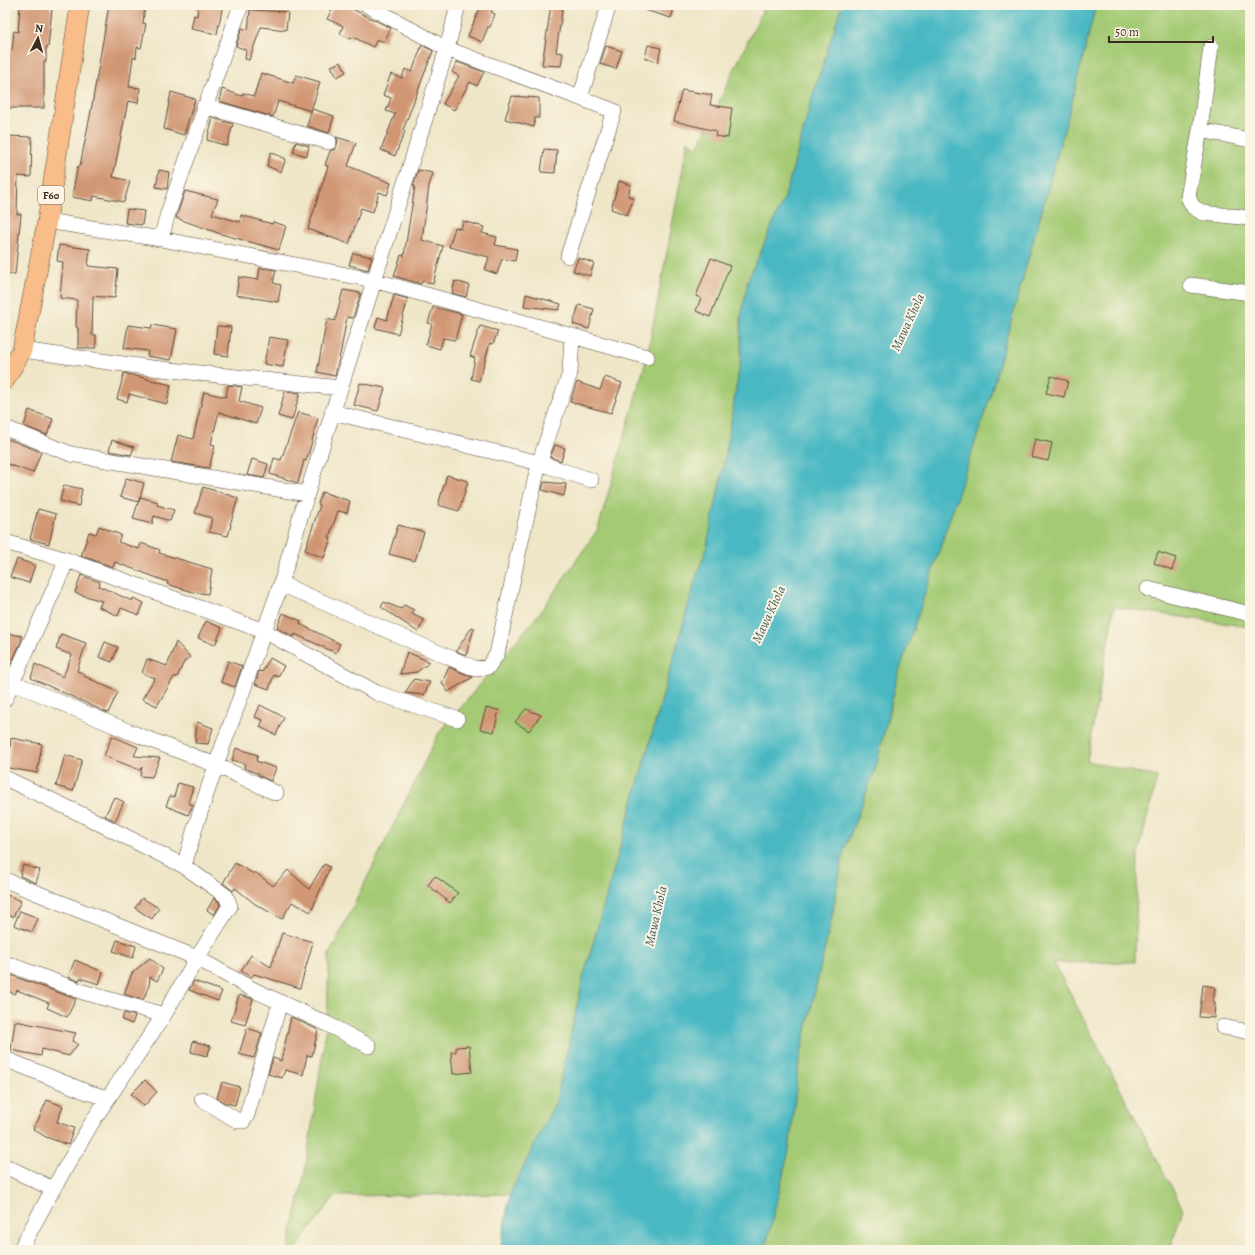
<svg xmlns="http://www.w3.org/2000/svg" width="1255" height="1255" font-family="Alegreya,serif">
<rect width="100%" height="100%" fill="#fcf5e5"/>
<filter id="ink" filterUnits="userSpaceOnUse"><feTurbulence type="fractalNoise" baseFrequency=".025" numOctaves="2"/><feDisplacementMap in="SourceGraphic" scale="8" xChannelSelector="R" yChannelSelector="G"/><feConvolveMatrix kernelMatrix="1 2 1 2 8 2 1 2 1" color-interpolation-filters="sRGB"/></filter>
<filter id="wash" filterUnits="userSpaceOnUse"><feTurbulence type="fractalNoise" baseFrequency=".012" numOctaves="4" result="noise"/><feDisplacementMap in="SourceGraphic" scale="16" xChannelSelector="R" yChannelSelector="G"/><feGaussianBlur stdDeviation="0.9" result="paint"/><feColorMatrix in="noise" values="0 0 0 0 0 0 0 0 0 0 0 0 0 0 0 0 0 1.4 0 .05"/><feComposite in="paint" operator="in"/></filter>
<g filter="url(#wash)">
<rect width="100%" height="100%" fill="#efe6c8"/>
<path fill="#a4ca75" stroke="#707a4a" d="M 765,5 L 829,5 L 841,8 L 813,95 L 785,197 L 748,280 L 741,318 L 741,357 L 725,459 L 706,550 L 696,578 L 583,979 L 556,1101 L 510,1194 L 335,1196 L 305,1236 L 296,1250 L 288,1250 L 305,1172 L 327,1024 L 329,955 L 439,733 L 539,614 L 598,529 L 647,357 L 688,141 L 697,148 Z
M 1096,5 L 1250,5 L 1250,627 L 1114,607 L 1087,761 L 1157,777 L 1138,855 L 1135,962 L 1054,963 L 1183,1209 L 1170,1250 L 765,1250 L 789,1150 L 799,1061 L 831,921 L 844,850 L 875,770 L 898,675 L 989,400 L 1071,105 Z"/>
<path fill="#4ab8c3" stroke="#427170" d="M 844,5 L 1096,5 L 1071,105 L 989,400 L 898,675 L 875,770 L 844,850 L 831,921 L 799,1061 L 789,1150 L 765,1250 L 500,1250 L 510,1194 L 556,1101 L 583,979 L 696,578 L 706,550 L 725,459 L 741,357 L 741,318 L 748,280 L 785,197 L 813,95 L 841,8 Z"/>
<g id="blocks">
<path fill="#d19774" d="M 20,5 L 51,5 L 50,9 L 52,9 L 48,47 L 46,47 L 46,62 L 44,62 L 44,108 L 5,108 L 5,50 L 12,51 L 14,31 L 18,32 Z
M 109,5 L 145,5 L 143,23 L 146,24 L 141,48 L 137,47 L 136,58 L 133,57 L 129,87 L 140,88 L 138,103 L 128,101 L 113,177 L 130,181 L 124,202 L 94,196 L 93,201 L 72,197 L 75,180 L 78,166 L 80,166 L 91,111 Z
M 198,5 L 223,5 L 217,34 L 191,29 L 194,15 L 197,16 Z
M 334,5 L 344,5 L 391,28 L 384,42 L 377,39 L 373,47 L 353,37 L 351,39 L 340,34 L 343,26 L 327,19 Z
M 481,5 L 494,5 L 491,12 L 495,14 L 490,27 L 488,27 L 482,42 L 468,36 Z
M 551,5 L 563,5 L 556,52 L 563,53 L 561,66 L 542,65 Z
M 639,5 L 675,5 L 671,18 L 638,8 Z
M 250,10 L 288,12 L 286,30 L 261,27 L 249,60 L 245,59 L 246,50 L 236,46 L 242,28 L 248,30 Z
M 422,45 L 433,51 L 403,130 L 405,131 L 395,156 L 381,150 L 395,114 L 386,111 L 391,98 L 383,95 L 391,74 L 402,78 L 405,69 L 412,72 Z
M 648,45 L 661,48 L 658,62 L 645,58 Z
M 606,46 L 622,51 L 616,69 L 600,64 Z
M 341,62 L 346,72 L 337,77 L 331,66 Z
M 457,62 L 484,72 L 477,86 L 470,82 L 454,110 L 443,104 L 459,76 L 452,72 Z
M 261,73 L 293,83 L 296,75 L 320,82 L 311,111 L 278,101 L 273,117 L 219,101 L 222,89 L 242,96 L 243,93 L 254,96 Z
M 682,90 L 712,95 L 710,105 L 732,108 L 728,138 L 715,136 L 716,131 L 674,121 Z
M 171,92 L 195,99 L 184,135 L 164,129 Z
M 512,96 L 539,98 L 539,118 L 535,118 L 534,127 L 505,119 Z
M 312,109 L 334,116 L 329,133 L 307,126 Z
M 213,118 L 233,124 L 227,146 L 207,140 Z
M 6,136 L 32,137 L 31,177 L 18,176 L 17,214 L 21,214 L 15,274 L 5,274 Z
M 336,137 L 356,143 L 348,166 L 391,183 L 387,195 L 379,192 L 373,212 L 361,208 L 349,244 L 308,229 L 328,166 L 325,165 L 330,151 L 335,149 L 337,145 L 338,140 Z
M 296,142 L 309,146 L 307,156 L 293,152 Z
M 544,149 L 557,150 L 555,173 L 541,172 Z
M 271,152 L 286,159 L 281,172 L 267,166 Z
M 159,170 L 169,172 L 167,189 L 156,187 Z
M 418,170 L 433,173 L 429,186 L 422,240 L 443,246 L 433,284 L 422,281 L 421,284 L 394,276 L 401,255 L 404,256 L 415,186 L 413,186 Z
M 619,181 L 631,185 L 628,196 L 634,198 L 627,215 L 611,209 Z
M 185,191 L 218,199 L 212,214 L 240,222 L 241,215 L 272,224 L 273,222 L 286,226 L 279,250 L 221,234 L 176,218 Z
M 127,209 L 144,211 L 142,225 L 125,223 Z
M 463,221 L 484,227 L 482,233 L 497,237 L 495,245 L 517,249 L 515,261 L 502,259 L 497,274 L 485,270 L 489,257 L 449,247 L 455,227 L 461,229 Z
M 59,245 L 90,249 L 88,266 L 118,269 L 115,298 L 93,296 L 92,335 L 96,335 L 96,348 L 78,348 L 78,328 L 76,327 L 77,300 L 60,298 L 63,262 L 57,261 Z
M 353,253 L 372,257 L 368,270 L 349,265 Z
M 578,258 L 594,263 L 590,276 L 573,271 Z
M 711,258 L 730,266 L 710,317 L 696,311 L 701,298 L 696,296 Z
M 260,268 L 276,270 L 273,283 L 281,285 L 278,302 L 236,295 L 239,277 L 258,280 Z
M 455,281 L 469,285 L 466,297 L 452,293 Z
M 343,290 L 361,293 L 353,318 L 347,317 L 341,350 L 335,376 L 317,372 L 327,319 L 335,321 Z
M 526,294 L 561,304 L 559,310 L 524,306 Z
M 394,295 L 408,299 L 398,334 L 375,328 L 378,317 L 387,320 Z
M 579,305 L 594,309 L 589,329 L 573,324 Z
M 433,307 L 462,314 L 455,340 L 443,338 L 440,349 L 426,345 L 432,324 L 428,323 Z
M 128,325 L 151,328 L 152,325 L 177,329 L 171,360 L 147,356 L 148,351 L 124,348 Z
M 217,326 L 231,327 L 228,356 L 214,354 Z
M 480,326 L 498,331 L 493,344 L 490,343 L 479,381 L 471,379 L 475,358 L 470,356 Z
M 269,337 L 288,340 L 283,367 L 264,364 Z
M 124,373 L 171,385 L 167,404 L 129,394 L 127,402 L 117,399 Z
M 1051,376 L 1068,381 L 1064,397 L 1046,393 Z
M 605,377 L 622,383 L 611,413 L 570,402 L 577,382 L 600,390 Z
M 360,383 L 385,388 L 378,411 L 354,405 Z
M 228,385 L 242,387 L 239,401 L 261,408 L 256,424 L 219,412 L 211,444 L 215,445 L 209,468 L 171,462 L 178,435 L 193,439 L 204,392 L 226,397 Z
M 285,391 L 300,393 L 292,420 L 278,416 Z
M 29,410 L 53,419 L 47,435 L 24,426 Z
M 298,412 L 318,418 L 311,445 L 306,461 L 304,460 L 298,483 L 270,474 L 274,458 L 281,460 Z
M 5,438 L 41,452 L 33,473 L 5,463 Z
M 1035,439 L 1052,443 L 1048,461 L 1031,457 Z
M 112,440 L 134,447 L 131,455 L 109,451 Z
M 555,445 L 565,448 L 561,461 L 550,457 Z
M 252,459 L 268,464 L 264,478 L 247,475 Z
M 447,475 L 468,481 L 459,511 L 438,505 Z
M 126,478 L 144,483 L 139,502 L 120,497 Z
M 544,482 L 566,484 L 564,496 L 542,490 Z
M 64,485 L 82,489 L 79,506 L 60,501 Z
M 203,487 L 238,498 L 230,525 L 231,525 L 228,536 L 209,532 L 212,518 L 195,513 Z
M 322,492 L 350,501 L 347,513 L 338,511 L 329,537 L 331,538 L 324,558 L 305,550 L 320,505 L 318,504 Z
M 140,497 L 158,502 L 157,505 L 174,510 L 170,521 L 154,516 L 152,524 L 133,519 Z
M 38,509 L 56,514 L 49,544 L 30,539 Z
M 398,525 L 424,532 L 415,561 L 389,554 Z
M 99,526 L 121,535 L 118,542 L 139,549 L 141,543 L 160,550 L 159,553 L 212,569 L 208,594 L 193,592 L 167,584 L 168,582 L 115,562 L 113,567 L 81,556 L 89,532 L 96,534 Z
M 1158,552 L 1176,558 L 1172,570 L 1154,563 Z
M 17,559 L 35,565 L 29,583 L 10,577 Z
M 81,575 L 100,582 L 99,586 L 132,601 L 133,598 L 144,603 L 139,615 L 121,608 L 118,616 L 99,607 L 102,601 L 75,593 Z
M 384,602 L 401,609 L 404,605 L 414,610 L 412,614 L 424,620 L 418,632 L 381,607 Z
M 283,613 L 301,621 L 300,624 L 340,644 L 336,653 L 295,634 L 294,637 L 277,628 Z
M 206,621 L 222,628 L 215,645 L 198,638 Z
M 472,627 L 474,628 L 466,655 L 456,651 Z
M 5,633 L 22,636 L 21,642 L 11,664 L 5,663 Z
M 61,634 L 86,643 L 77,671 L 85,674 L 84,676 L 118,692 L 108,713 L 31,678 L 35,664 L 63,677 L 72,655 L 56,649 Z
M 105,642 L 118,647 L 112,662 L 99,657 Z
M 176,642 L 190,657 L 184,662 L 177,677 L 174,677 L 157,706 L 142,699 L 155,678 L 142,673 L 147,659 L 167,666 Z
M 407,652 L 430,662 L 417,672 L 400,674 Z
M 270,658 L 284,666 L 278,677 L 274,675 L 269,689 L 255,684 L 259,671 L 262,672 Z
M 228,661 L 242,666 L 235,687 L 221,682 Z
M 449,667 L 472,677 L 473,677 L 448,692 L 442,683 Z
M 414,679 L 430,682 L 424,695 L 405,693 Z
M 260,705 L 284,717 L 276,735 L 260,727 L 263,720 L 255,717 Z
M 486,708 L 499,710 L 494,732 L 480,729 Z
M 526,709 L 541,715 L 529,731 L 515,722 Z
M 197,722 L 213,728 L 208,744 L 195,743 Z
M 112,736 L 138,747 L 134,756 L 160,758 L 152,777 L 140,776 L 142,767 L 140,770 L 104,756 Z
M 11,738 L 42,744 L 37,773 L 8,768 Z
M 236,748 L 258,755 L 256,761 L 276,768 L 271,781 L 258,775 L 259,774 L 244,768 L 245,764 L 232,760 Z
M 65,755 L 82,760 L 73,791 L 56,786 Z
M 178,783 L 193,787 L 188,803 L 193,805 L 188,815 L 166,806 L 170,796 L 174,797 Z
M 114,797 L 124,802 L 115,821 L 105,816 Z
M 235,863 L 254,874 L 255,872 L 273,886 L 288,870 L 309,889 L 324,864 L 330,867 L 311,912 L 292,902 L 282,919 L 255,904 L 235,888 L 233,891 L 223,883 Z
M 23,865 L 40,870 L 36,883 L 20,876 Z
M 435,876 L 458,893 L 450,903 L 428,885 Z
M 5,894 L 21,901 L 13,917 L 5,914 Z
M 142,898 L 159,908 L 152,919 L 135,908 Z
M 214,898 L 219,902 L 220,905 L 214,915 L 207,910 Z
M 20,911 L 38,918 L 32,932 L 14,925 Z
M 282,933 L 313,942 L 300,988 L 254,974 L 252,977 L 241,971 L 251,955 L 271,967 Z
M 117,940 L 136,946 L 133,958 L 113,951 Z
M 150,958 L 163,969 L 157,981 L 150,977 L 149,986 L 143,1000 L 124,994 L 132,973 Z
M 75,960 L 103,972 L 99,984 L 80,978 L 79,981 L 68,977 Z
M 5,973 L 76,999 L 67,1017 L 47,1008 L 49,1003 L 17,990 L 15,994 L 5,990 Z
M 194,981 L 222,991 L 218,1001 L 189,990 Z
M 1203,985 L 1215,987 L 1213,1002 L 1215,1002 L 1214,1018 L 1199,1017 Z
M 239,995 L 253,999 L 245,1025 L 231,1021 Z
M 124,1013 L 135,1016 L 132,1024 L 122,1020 Z
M 291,1017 L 318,1030 L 312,1056 L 307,1055 L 303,1075 L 285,1070 L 282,1078 L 268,1074 L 273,1058 L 281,1061 Z
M 15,1021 L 76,1033 L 72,1041 L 78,1044 L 69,1056 L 42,1049 L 41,1056 L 11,1050 Z
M 247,1028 L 262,1033 L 254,1058 L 239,1054 Z
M 193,1041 L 211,1046 L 207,1056 L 191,1052 Z
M 469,1046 L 472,1072 L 453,1074 L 451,1052 L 456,1052 L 456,1047 Z
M 145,1080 L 157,1092 L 144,1106 L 131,1094 Z
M 222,1082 L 240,1087 L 235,1105 L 225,1103 L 217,1098 Z
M 47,1100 L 63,1106 L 57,1122 L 74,1128 L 68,1145 L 46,1137 L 33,1129 L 39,1118 Z"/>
</g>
</g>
<g filter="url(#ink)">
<use href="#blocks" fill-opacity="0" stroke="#564638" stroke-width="1"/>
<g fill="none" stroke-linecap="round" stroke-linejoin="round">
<defs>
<path id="minor" d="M 367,5 L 447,49 L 580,98 L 609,5
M 1211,47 L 1200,130 L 1188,197 L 1193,207 L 1203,213 L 1250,218
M 204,106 L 329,142
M 1200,130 L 1250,140
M 47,221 L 161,239 L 373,280 L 647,357
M 161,239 L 168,213 L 241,5
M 568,256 L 614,111 L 580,98
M 1191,285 L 1250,293
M 22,350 L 152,368 L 340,388
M 332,412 L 539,463 L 570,373 L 572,336
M 5,428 L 71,454 L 307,494
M 5,542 L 67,560 L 264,631 L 377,693 L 457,719
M 281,584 L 476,669 L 488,667 L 497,654 L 519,550 L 539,463 L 591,480
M 1148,589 L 1250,614
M 5,679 L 130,732 L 216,765 L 276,793
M 5,699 L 67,560
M 5,778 L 85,816 L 184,866 L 226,896 L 230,906 L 197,958 L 164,1015 L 94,1119 L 53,1189 L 20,1250
M 184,866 L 195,828 L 216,765 L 281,584 L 307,494 L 447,49 L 458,5
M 5,880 L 197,958 L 252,989 L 327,1024 L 369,1046
M 5,963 L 83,992 L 164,1015
M 1223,1027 L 1250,1032
M 5,1059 L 87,1092 L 107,1098
M 202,1099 L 238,1121 L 243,1121 L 247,1115 L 280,1003
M 5,1166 L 53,1189"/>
<path id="major" d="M 5,380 L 22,350 L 47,221 L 80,5"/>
</defs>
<use href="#minor" stroke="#564638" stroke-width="16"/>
<use href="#major" stroke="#564638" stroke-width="20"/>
<use href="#minor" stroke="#fff" stroke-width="15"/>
<use href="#major" stroke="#f8bd89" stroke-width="19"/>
</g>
</g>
<g text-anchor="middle" stroke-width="4" stroke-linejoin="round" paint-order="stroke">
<rect fill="#fcf5e5" stroke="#75675a" stroke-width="1" x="38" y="186" width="26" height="18" rx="3"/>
<g font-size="11" font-weight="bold" fill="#3b2a1e">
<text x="51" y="199">F60</text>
</g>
<g font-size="13" font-style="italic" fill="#405c58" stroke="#fcf5e5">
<text transform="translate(907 322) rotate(-65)" y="5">Mawa Khola</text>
<text transform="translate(768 614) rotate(-65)" y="5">Mawa Khola</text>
<text transform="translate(655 916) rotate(-77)" y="5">Mawa Khola</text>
</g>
</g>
<rect width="1255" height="1255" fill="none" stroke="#fcf5e5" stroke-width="20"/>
<g transform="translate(38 38) rotate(6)" stroke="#fcf5e5" stroke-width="3" paint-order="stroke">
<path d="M0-3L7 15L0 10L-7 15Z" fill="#3b2a1e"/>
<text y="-6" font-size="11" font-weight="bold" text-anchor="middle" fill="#3b2a1e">N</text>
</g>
<path d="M1109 36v6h104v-6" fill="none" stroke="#3b2a1e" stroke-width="2"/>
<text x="1115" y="36" font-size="12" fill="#3b2a1e" stroke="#fcf5e5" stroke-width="3" paint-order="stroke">50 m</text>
</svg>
